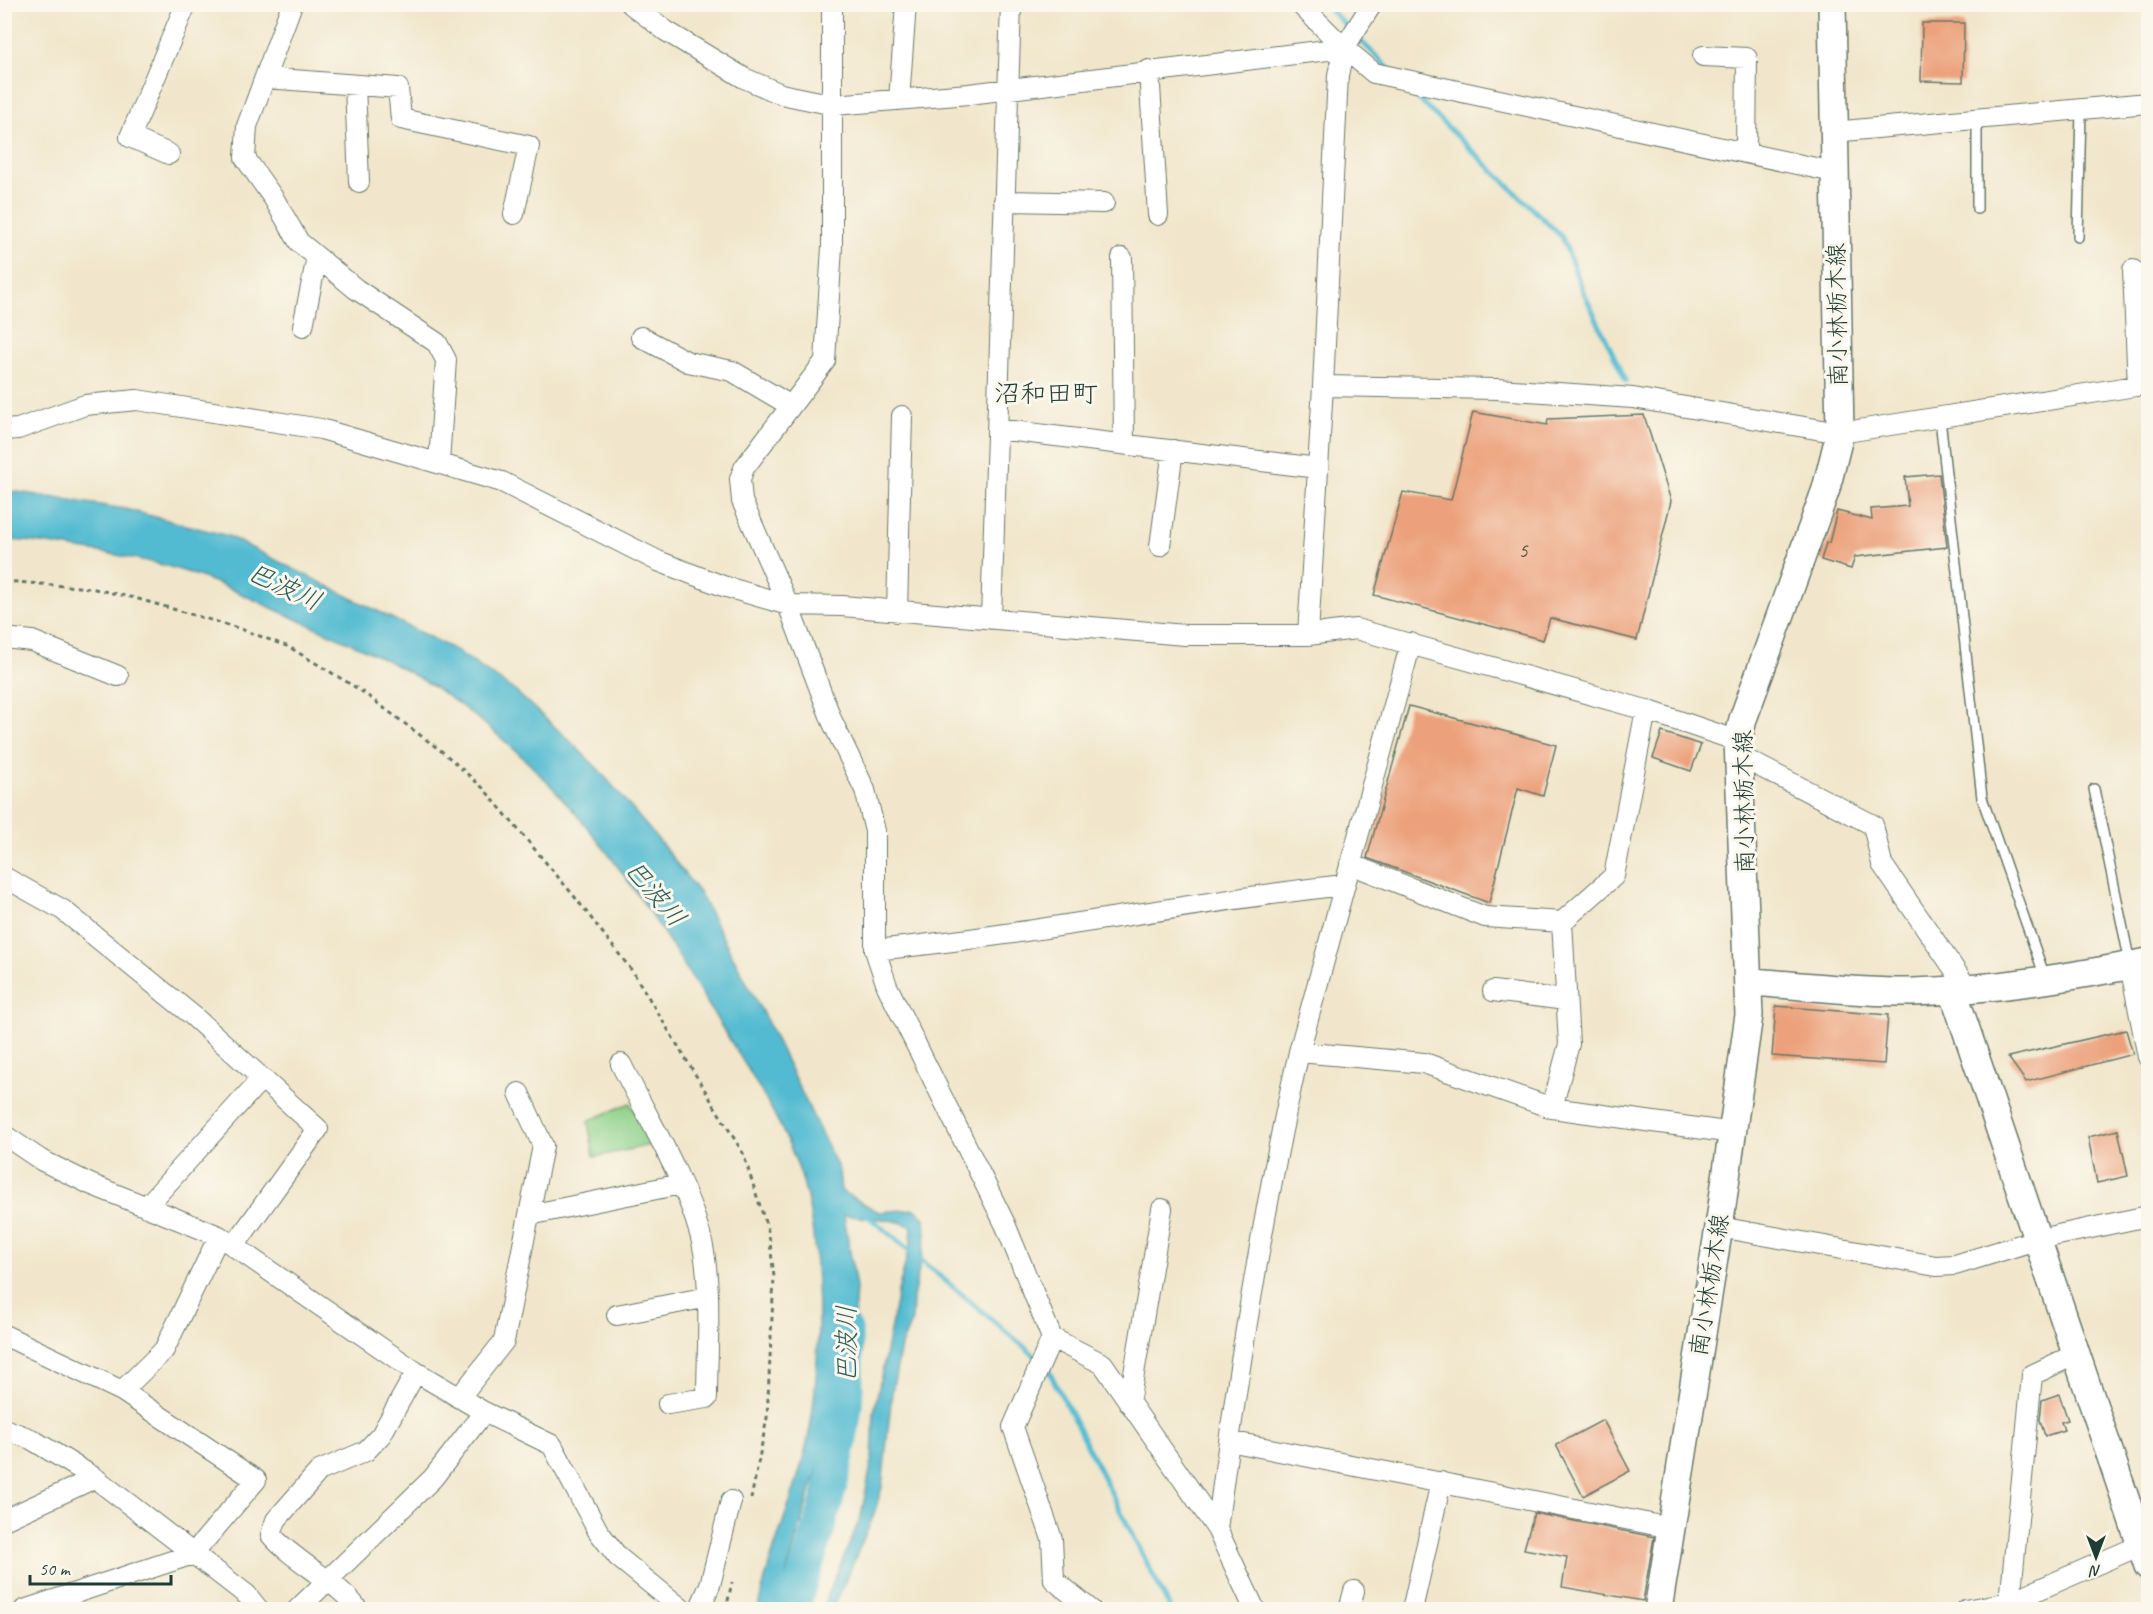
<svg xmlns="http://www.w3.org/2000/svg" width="2153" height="1614" font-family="Caveat,'Klee One',sans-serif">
<rect width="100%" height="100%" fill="#fbf7ec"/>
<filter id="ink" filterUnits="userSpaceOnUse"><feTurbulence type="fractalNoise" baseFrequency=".0167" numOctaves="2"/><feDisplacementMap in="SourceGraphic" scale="12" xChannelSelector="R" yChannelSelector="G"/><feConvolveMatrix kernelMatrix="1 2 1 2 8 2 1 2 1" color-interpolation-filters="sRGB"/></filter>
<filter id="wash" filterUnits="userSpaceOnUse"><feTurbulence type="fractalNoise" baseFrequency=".008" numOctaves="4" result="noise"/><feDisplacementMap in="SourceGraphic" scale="24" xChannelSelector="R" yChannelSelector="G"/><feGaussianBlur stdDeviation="1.35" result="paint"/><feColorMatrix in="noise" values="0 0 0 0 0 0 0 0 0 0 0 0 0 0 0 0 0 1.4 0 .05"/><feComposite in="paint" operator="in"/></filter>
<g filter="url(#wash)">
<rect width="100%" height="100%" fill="#f1e6cb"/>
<path fill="#8ed18a" stroke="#56875f" stroke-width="1.5" d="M 630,1103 L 655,1144 L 594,1157 L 588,1121 Z"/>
<path fill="#53bbd1" stroke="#397c82" stroke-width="1.5" d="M 5,490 L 125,509 L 228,536 L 455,650 L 515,691 L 566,737 L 600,771 L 661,843 L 700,894 L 769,1025 L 839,1170 L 841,1191 L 879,1212 L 915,1209 L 925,1218 L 926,1236 L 913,1298 L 912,1320 L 901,1346 L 892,1392 L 882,1487 L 873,1517 L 833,1609 L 822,1609 L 861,1516 L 872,1460 L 874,1412 L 898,1291 L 911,1242 L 912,1227 C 896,1217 863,1219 844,1215 L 856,1288 L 852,1348 L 838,1414 L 809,1495 L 787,1572 L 782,1609 L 758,1609 C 768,1557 790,1508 804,1456 C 822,1386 821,1284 810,1213 C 800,1143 750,1074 714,1014 C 640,890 558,767 434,687 C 385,656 329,634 276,610 C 244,595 211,579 177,569 C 144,559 108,553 73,548 C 50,544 28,540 5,540 Z"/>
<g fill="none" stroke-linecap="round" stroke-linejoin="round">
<path stroke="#53bbd1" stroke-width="5" d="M 1325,4 L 1350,30
M 1356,36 L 1390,70
M 1405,86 L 1562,237 L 1583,291 L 1626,381
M 867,1215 L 1039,1359
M 1046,1365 L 1171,1610"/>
<path stroke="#53bbd1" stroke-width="33" d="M 792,1610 C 815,1542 838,1476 846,1405 C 848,1381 846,1355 846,1331"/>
</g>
<g id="blocks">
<path fill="#eca17c" d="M 1922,23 L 1964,23 L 1963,82 L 1921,81 Z
M 1473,412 L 1547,425 L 1548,419 L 1644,415 L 1671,501 L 1637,640 L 1550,618 L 1543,640 L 1374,595 L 1403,492 L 1451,500 Z
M 1939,474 L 1947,547 L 1855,557 L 1851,569 L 1821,560 L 1826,543 L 1829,543 L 1837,511 L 1872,520 L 1871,509 L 1908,506 L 1905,477 Z
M 1409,706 L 1556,745 L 1543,796 L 1518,788 L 1489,903 L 1367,858 Z
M 1662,732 L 1701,745 L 1691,771 L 1653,758 Z
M 1776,1006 L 1888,1015 L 1884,1064 L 1772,1056 Z
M 2126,1030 L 2133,1054 L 2026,1082 L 2008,1057 Z
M 2118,1130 L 2128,1176 L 2097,1183 L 2088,1137 Z
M 2059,1394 L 2068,1420 L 2061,1422 L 2064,1430 L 2045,1436 L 2040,1420 L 2042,1400 Z
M 1603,1420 L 1630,1471 L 1583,1496 L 1556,1445 Z
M 1534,1513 L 1654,1537 L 1643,1601 L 1562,1587 L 1567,1557 L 1524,1549 Z"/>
</g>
</g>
<g filter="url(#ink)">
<use href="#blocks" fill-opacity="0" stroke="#687869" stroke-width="1.5"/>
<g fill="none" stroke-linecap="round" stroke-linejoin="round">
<defs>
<path id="lane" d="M 1977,119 L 1977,209
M 2078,237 L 2081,110
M 1940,419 L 1982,798 L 2045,977
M 2094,789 L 2130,963"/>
<path id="street" d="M 292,4 L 247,126 L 245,158 L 274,199 L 299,242 L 356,289 L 437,343 L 446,360 L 439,462
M 631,4 L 666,31 L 744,78 L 781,94 L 834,105 L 969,94 L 1344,48
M 832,4 L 832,247 L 825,361 L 744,468 L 740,479 L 742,501 L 788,605 L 832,721 L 865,790 L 875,831 L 875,950 L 887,986 L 1005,1224 L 1052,1338 L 1103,1364 L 1217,1529 L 1255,1610
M 1300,4 L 1344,48 L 1374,73 L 1834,172
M 1703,56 L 1747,58 L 1746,153
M 1149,70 L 1158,215
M 266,78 L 398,88 L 401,119 L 529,146 L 514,214
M 355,85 L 359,182
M 899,100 L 906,4
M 1833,132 L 2148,103
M 169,154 L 130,137 L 186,4
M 1004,201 L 1104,203
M 1122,258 L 1124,444
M 2133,270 L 2138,386
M 303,326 L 317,257
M 641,337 L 688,362 L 732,371 L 791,406
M 1323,386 L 1497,389 L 1633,398 L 1840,433 L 2148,384
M 997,429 L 1318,468
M 4,430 L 18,429 L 85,405 L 137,400 L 321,429 L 502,482 L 658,561 L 723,586 L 788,605 L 842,606 L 1185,635 L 1308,635 L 1356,629 L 1646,710 L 1738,741
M 1160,546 L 1173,450
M 897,612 L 902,416
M 991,619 L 1011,4
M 1308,635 L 1323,386 L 1338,75 L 1344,48 L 1372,4
M 4,638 L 32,641 L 118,676
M 1739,764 L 1753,763 L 1873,825 L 1882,864 L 1963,982 L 1953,991
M 1350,864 L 1485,917 L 1562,922 L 1614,876 L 1646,710
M 4,877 L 63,910 L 192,1015 L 318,1129 L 234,1246
M 875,950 C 1032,935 1187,902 1344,885
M 2130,965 L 2148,1057
M 1493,991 L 1566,1000
M 1299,1052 L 1424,1063 L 1552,1108 L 1733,1133
M 621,1064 C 648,1119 683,1174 700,1234 C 713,1279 707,1350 707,1398 L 668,1404
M 1552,1108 L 1569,1044 L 1562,922
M 4,1135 L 41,1160 L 90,1184 L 219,1236 L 416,1372 L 484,1412 L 552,1445 L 598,1531 L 618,1557 L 683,1610
M 146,1207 L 262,1078
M 529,1215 L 681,1184
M 1719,1227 L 1936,1266 L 1955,1265 L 2039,1239 L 2148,1216
M 617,1315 L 708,1297
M 4,1335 L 122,1391 L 256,1480 L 193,1554 L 24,1610
M 1052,1338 L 1013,1427 L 1052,1539 L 1054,1580 L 1091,1610
M 122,1391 L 164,1350 L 219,1236
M 459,1398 L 504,1341 L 529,1215 L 543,1146 L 519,1093
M 1129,1403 L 1162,1209
M 4,1429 L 31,1439 L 95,1478 L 247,1595 L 259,1610
M 1229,1441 L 1671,1528
M 4,1520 L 95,1478
M 1217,1529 C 1238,1369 1263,1209 1299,1052 L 1411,643
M 297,1610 L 433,1478 L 484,1412
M 358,1610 C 342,1584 294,1562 271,1535 L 276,1520 L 319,1471 L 366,1451 L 381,1435 L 416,1372
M 699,1610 L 710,1585 L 731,1501
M 1349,1610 L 1354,1591
M 1412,1610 L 1441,1482
M 1965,1610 L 2010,1602 L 2141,1545
M 2012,1610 L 2010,1602 L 2032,1375 L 2076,1354"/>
<path id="secondary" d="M 1749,982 C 1803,985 1859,993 1913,992 C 1992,990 2071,977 2148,962
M 1953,991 L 2148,1566
M 1658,1610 L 1719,1227 L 1749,1015 L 1738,741 L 1743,719 L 1826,489 L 1840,433 L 1832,4"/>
</defs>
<use href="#lane" stroke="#687869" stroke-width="12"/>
<use href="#street" stroke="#687869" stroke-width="22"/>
<use href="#secondary" stroke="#687869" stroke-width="30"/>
<path stroke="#687869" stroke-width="3" stroke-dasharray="4.5 4.5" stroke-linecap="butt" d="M 4,581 L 90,588 L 135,598 L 238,628 L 289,647 L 360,690 L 444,753 L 484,789 L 574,896 L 633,972 L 743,1153 L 769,1234 L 774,1277 L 767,1418 L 751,1499
M 726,1610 L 732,1582"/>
<use href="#lane" stroke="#fff" stroke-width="9"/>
<use href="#street" stroke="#fff" stroke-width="20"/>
<use href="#secondary" stroke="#fff" stroke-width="27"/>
</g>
</g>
<g text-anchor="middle" stroke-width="6" stroke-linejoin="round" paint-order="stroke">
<g font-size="21" fill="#525646">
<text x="1523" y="557">5</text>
</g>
<g font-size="24" fill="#1f3d34" stroke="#fbf7ec">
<text transform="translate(1837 315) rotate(-91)" y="8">南小林栃木線</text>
<text transform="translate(1744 802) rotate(-91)" y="8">南小林栃木線</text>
<text transform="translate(1709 1285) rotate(-81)" y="8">南小林栃木線</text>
</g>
<g font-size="26" fill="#1f3d34" stroke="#fbf7ec">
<text x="1046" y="402">沼和田町</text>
</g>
<g font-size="26" font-style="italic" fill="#2c5c5b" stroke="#fbf7ec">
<text transform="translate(285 586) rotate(25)" y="9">巴波川</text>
<text transform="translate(656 893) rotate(50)" y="9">巴波川</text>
<text transform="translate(846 1344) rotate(-90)" y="9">巴波川</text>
</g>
</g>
<rect width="2153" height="1614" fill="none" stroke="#fbf7ec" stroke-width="24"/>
<g transform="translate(2096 1557) rotate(180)" stroke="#fbf7ec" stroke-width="4.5" paint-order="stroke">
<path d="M0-4.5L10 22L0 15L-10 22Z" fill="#1f3d34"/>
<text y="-9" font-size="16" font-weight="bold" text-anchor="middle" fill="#1f3d34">N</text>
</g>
<path d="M30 1575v9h141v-9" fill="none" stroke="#1f3d34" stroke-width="3"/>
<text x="39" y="1575" font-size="18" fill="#1f3d34" stroke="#fbf7ec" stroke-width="4.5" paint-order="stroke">50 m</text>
</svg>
